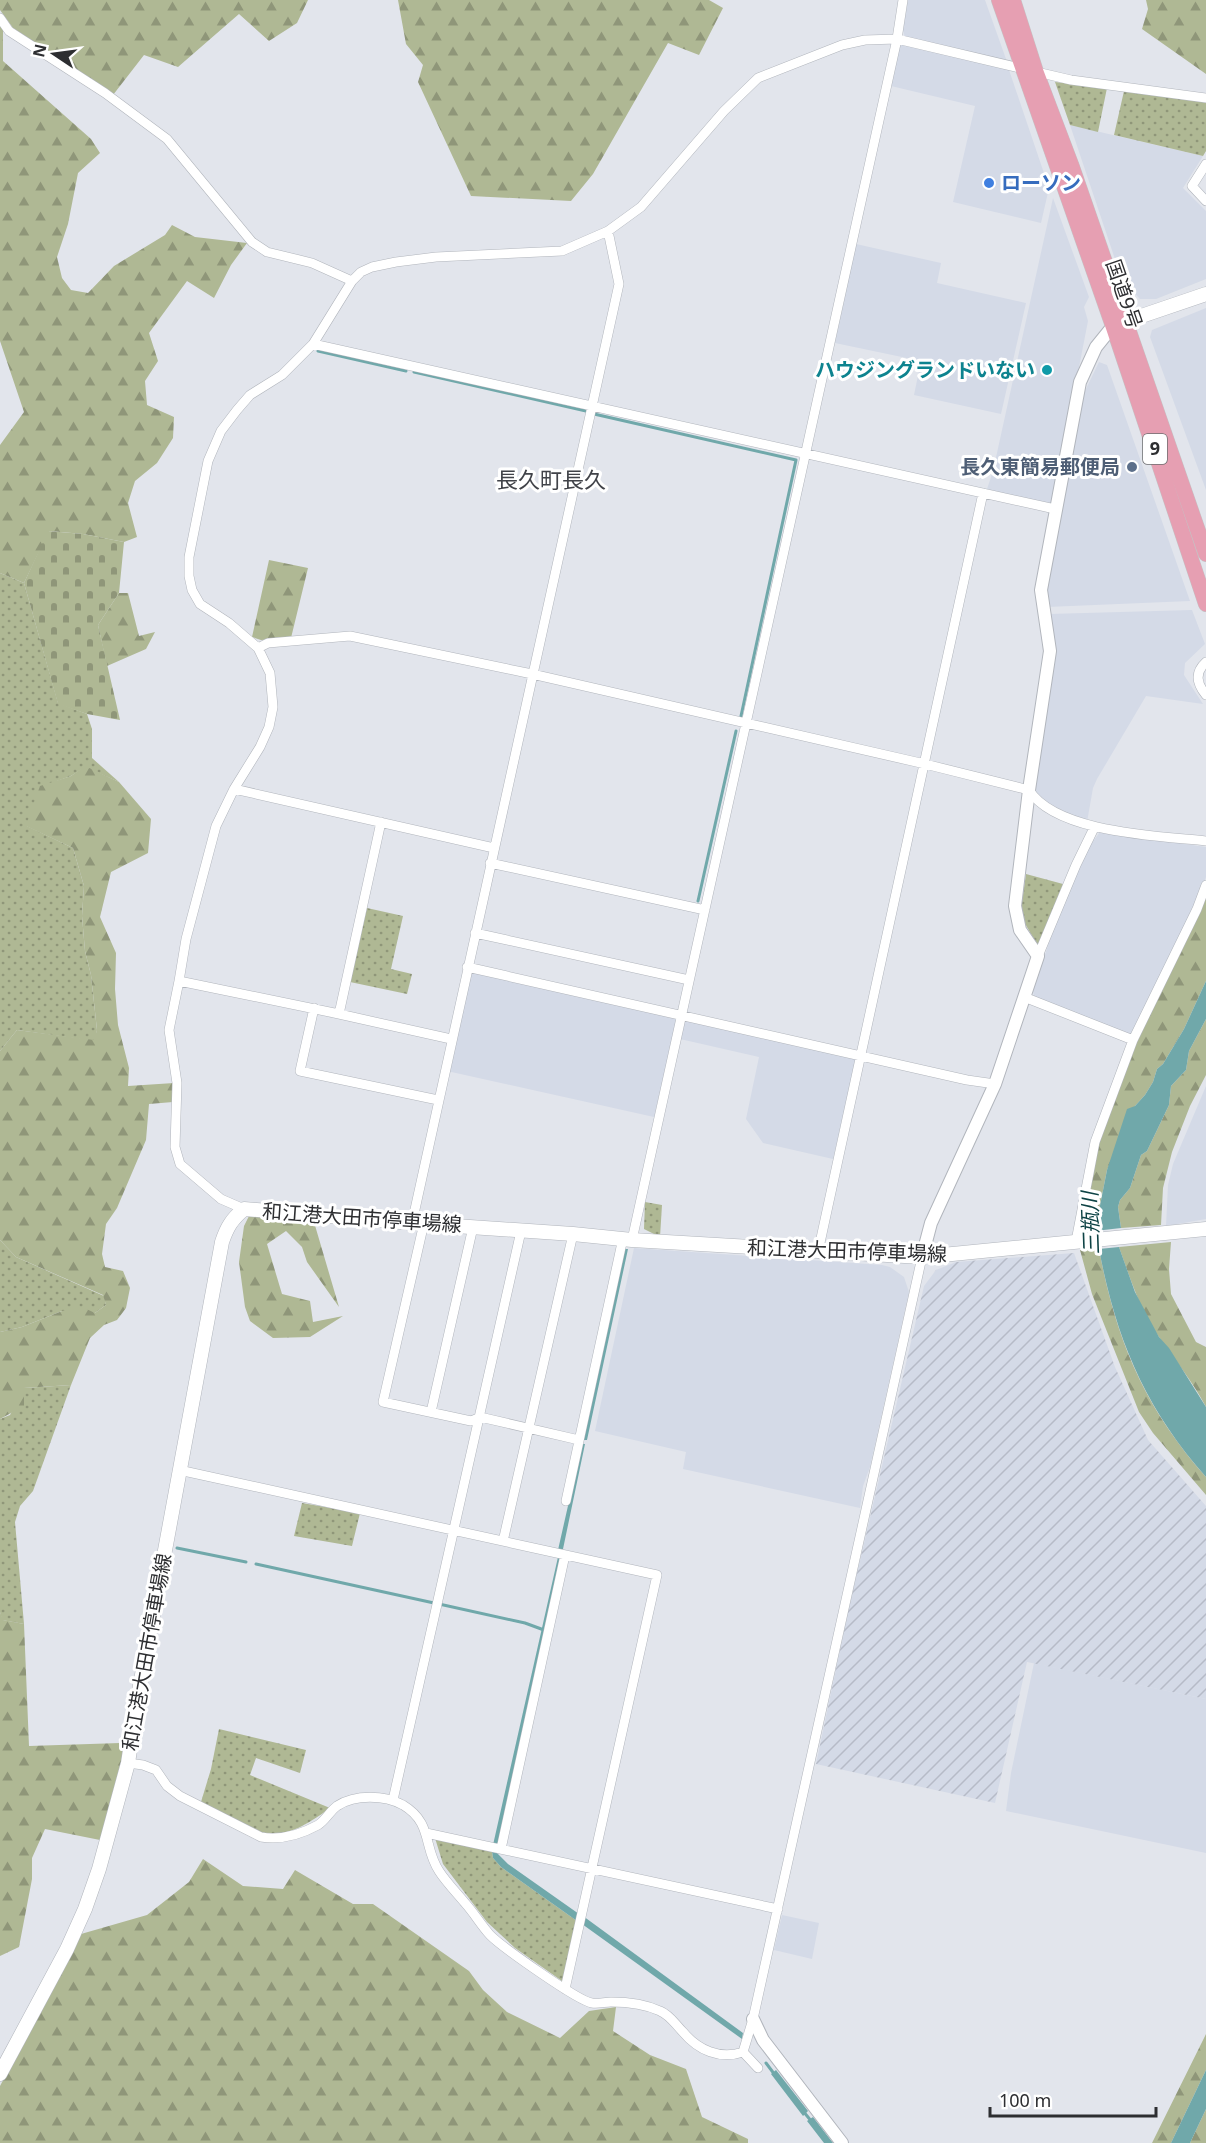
<svg xmlns="http://www.w3.org/2000/svg" width="1206" height="2143" font-family="'Noto Sans','Noto Sans JP',sans-serif">
<defs>
<pattern id="industrial-furrows" width="10" height="10" patternUnits="userSpaceOnUse" patternTransform="scale(1.5)"><rect width="10" height="10" fill="#d4dae7"/><path d="M-1 1l2-2M0 10L10 0M9 11l2-2" fill="none" stroke="#b6bbc7"/></pattern>
<pattern id="grass-dots" width="8" height="8" patternUnits="userSpaceOnUse" patternTransform="scale(1.5)"><rect width="8" height="8" fill="#afb894"/><path d="M2 2h.1M6 6h.1" fill="none" stroke="#8f9679" stroke-width="1.8" stroke-linecap="round"/></pattern>
<pattern id="forest-firs" width="22" height="20" patternUnits="userSpaceOnUse" patternTransform="scale(1.5)"><rect width="22" height="20" fill="#afb894"/><path d="M5 1l3.5 6h-7zM16 11l3.5 6h-7z" fill="#8f9679"/></pattern>
<pattern id="cemetery-stones" width="16" height="16" patternUnits="userSpaceOnUse" patternTransform="scale(1.5)"><rect width="16" height="16" fill="#afb894"/><path d="M2 7V4a2 2 0 0 1 4 0v3zM10 15v-3a2 2 0 0 1 4 0v3z" fill="#8f9679"/></pattern>
</defs>
<rect width="100%" height="100%" fill="#e2e5ec"/>
<path fill="#d4dae7" d="M 908,0 L 985,0 L 1006,59 L 1003,60 L 905,38 L 903,30 Z
M 904,44 L 1008,67 L 1049,188 L 1041,223 L 953,202 L 975,106 L 891,86 L 900,46 Z
M 1070,125 L 1203,156 L 1183,188 L 1206,211 L 1206,279 L 1156,299 L 1140,299 L 1122,280 Z
M 1053,198 L 1089,297 L 1084,307 L 1088,321 L 1052,506 L 987,489 L 993,471 Z
M 856,244 L 941,263 L 937,283 L 1026,303 L 1001,414 L 914,395 L 921,361 L 835,343 Z
M 1206,308 L 1206,490 L 1150,337 L 1152,330 Z
M 1099,362 L 1107,365 L 1190,601 L 1047,607 L 1047,587 L 1084,393 Z
M 1192,610 L 1205,644 L 1185,663 L 1184,675 L 1203,704 L 1146,696 L 1097,779 L 1093,788 L 1087,822 L 1057,809 L 1037,796 L 1032,789 L 1052,681 L 1049,614 Z
M 1100,832 L 1206,847 L 1206,877 L 1196,906 L 1134,1032 L 1126,1034 L 1034,996 L 1033,991 L 1063,900 L 1088,848 Z
M 469,972 L 677,1018 L 654,1117 L 447,1071 Z
M 685,1018 L 856,1059 L 833,1159 L 763,1143 L 746,1119 L 759,1057 L 680,1039 Z
M 1206,1086 L 1206,1219 L 1166,1226 L 1168,1185 L 1173,1164 Z
M 634,1248 L 882,1265 L 890,1267 L 904,1277 L 909,1292 L 870,1467 L 863,1486 L 860,1508 L 683,1469 L 686,1452 L 595,1431 Z
M 1034,1663 L 1206,1699 L 1206,1853 L 1006,1811 L 1011,1773 Z
M 782,1915 L 819,1923 L 812,1959 L 774,1950 Z"/>
<path fill="url(#industrial-furrows)" d="M 1074,1253 L 1115,1367 L 1148,1440 L 1206,1506 L 1206,1699 L 1027,1662 L 995,1803 L 816,1764 L 848,1612 L 924,1286 L 936,1270 L 956,1262 Z"/>
<path fill="url(#grass-dots)" d="M 1055,82 L 1107,88 L 1098,132 L 1070,125 Z
M 1124,91 L 1206,101 L 1206,151 L 1203,156 L 1114,135 Z
M 0,573 L 24,583 L 58,703 L 87,714 L 92,729 L 92,758 L 119,782 L 85,767 L 71,776 L 57,781 L 27,826 L 73,848 L 84,886 L 82,916 L 85,951 L 91,975 L 97,1030 L 95,1041 L 17,1030 L 0,1051 Z
M 1026,874 L 1063,884 L 1038,946 L 1020,915 Z
M 367,908 L 403,916 L 391,969 L 412,974 L 407,994 L 350,982 Z
M 645,1202 L 662,1205 L 660,1237 L 644,1229 Z
M 0,1240 L 16,1257 L 104,1296 L 106,1305 L 95,1313 L 62,1311 L 22,1327 L 0,1332 Z
M 71,1385 L 33,1491 L 20,1506 L 15,1522 L 24,1624 L 2,1620 L 0,1612 L 0,1419 L 10,1415 L 24,1388 Z
M 302,1503 L 360,1513 L 352,1546 L 294,1536 Z
M 219,1729 L 306,1750 L 300,1773 L 256,1758 L 250,1775 L 330,1808 C 271,1852 259,1833 201,1802 L 211,1769 Z
M 435,1838 L 492,1851 L 493,1858 L 501,1867 L 577,1921 L 566,1972 L 562,1981 L 515,1948 L 487,1922 L 443,1864 Z"/>
<path fill="url(#forest-firs)" d="M 0,0 L 308,0 L 297,23 L 269,41 L 239,14 L 178,67 L 144,55 L 113,95 L 13,28 L 0,10 Z
M 398,0 L 709,0 L 723,8 L 699,55 L 668,43 L 593,174 L 571,201 L 471,196 L 418,82 L 423,65 L 406,44 Z
M 1146,0 L 1206,0 L 1206,74 L 1142,29 L 1148,9 Z
M 0,21 L 3,25 L 3,61 L 91,139 L 100,153 L 78,173 L 68,224 L 57,257 L 62,278 L 71,290 L 88,293 L 114,266 L 165,235 L 172,225 L 195,237 L 247,243 L 231,265 L 214,298 L 187,281 L 149,333 L 158,361 L 145,381 L 147,405 L 174,417 L 173,438 L 157,463 L 135,481 L 128,503 L 137,537 L 124,542 L 83,534 L 49,531 L 24,583 L 0,573 L 0,445 L 24,412 L 0,341 Z
M 269,560 L 308,568 L 291,638 L 261,640 L 252,637 Z
M 119,593 L 128,593 L 139,636 L 155,632 L 146,649 L 107,666 L 98,625 Z
M 85,766 L 119,782 L 151,819 L 148,853 L 111,872 L 100,917 L 116,953 L 115,989 L 118,1025 L 129,1068 L 128,1086 L 174,1083 L 173,1102 L 149,1104 L 146,1140 L 117,1208 L 106,1224 L 102,1254 L 105,1267 L 123,1271 L 130,1288 L 126,1308 L 117,1320 L 104,1325 L 90,1338 L 71,1385 L 24,1388 L 24,1406 L 0,1419 L 0,1332 L 22,1327 L 62,1311 L 82,1307 L 95,1313 L 106,1305 L 103,1295 L 16,1257 L 0,1240 L 0,1051 L 17,1030 L 94,1040 L 97,1030 L 91,975 L 85,951 L 82,916 L 84,886 L 73,848 L 26,826 L 40,786 L 71,776 Z
M 1206,896 L 1206,981 L 1184,1029 L 1163,1064 L 1157,1069 L 1153,1082 L 1145,1095 L 1135,1106 L 1107,1170 L 1095,1231 L 1080,1231 L 1089,1183 L 1103,1129 L 1127,1061 Z
M 1206,1019 L 1206,1075 L 1190,1106 L 1172,1152 L 1163,1188 L 1161,1225 L 1121,1228 L 1118,1207 L 1120,1200 L 1130,1188 L 1141,1155 L 1147,1151 L 1169,1105 L 1171,1086 L 1186,1070 L 1189,1051 Z
M 249,1216 L 314,1222 L 339,1307 L 307,1262 L 302,1247 L 286,1231 L 267,1244 L 282,1294 L 310,1301 L 313,1322 L 343,1316 L 310,1337 L 273,1338 L 250,1321 L 245,1307 L 239,1262 L 244,1226 Z
M 1171,1242 L 1169,1269 L 1171,1294 L 1196,1342 L 1206,1347 L 1206,1407 C 1193,1382 1175,1360 1159,1337 C 1140,1310 1130,1278 1119,1247 Z
M 1099,1249 C 1116,1340 1144,1407 1206,1477 L 1206,1495 L 1153,1433 L 1139,1412 L 1092,1294 L 1080,1250 Z
M 0,1612 L 3,1620 L 24,1624 L 29,1746 L 120,1743 L 125,1747 L 100,1840 L 45,1829 L 32,1858 L 32,1879 L 19,1947 L 0,1956 Z
M 203,1859 L 243,1886 L 283,1889 L 295,1870 L 353,1904 L 373,1904 L 469,1971 L 483,1990 L 507,2012 L 560,2038 L 589,2011 L 616,2007 L 613,2031 L 650,2055 L 686,2069 L 702,2117 L 748,2139 L 748,2143 L 0,2143 L 0,2086 L 81,1934 L 147,1915 L 189,1882 Z
M 1206,2034 L 1206,2070 L 1171,2143 L 1152,2143 Z
M 1206,2109 L 1206,2143 L 1190,2143 Z"/>
<path fill="url(#cemetery-stones)" d="M 48,531 L 83,534 L 124,542 L 119,593 L 98,625 L 120,720 L 87,714 L 58,704 L 24,583 Z"/>
<path fill="#70a8aa" d="M 1206,981 L 1206,1019 L 1189,1051 L 1186,1070 L 1171,1086 L 1169,1105 L 1147,1151 L 1141,1155 L 1130,1188 L 1120,1200 L 1118,1207 L 1121,1228 L 1095,1231 L 1107,1170 L 1127,1109 L 1135,1106 L 1145,1095 L 1153,1082 L 1157,1069 L 1163,1064 L 1184,1029 Z
M 1119,1247 L 1135,1292 L 1159,1337 L 1169,1348 L 1206,1407 L 1206,1477 C 1145,1408 1116,1339 1099,1249 Z
M 625,1249 L 628,1249 L 587,1440 L 583,1440 Z
M 582,1444 L 585,1444 L 563,1549 L 558,1550 Z
M 558,1557 L 562,1561 L 498,1846 L 493,1845 Z
M 492,1851 L 496,1852 L 508,1864 L 579,1914 L 577,1921 L 501,1867 L 493,1858 Z
M 583,1916 L 743,2033 L 742,2039 L 582,1924 Z
M 776,2070 L 808,2111 L 803,2116 L 771,2074 Z
M 1206,2070 L 1206,2109 L 1190,2143 L 1171,2143 Z
M 813,2117 L 833,2143 L 824,2143 L 807,2121 Z"/>
<g fill="none" stroke-linecap="round" stroke-linejoin="round">
<path stroke="#70a8aa" stroke-width="3" d="M 318,351 L 406,371
M 414,372 L 586,411
M 594,414 L 796,460 L 741,716
M 698,901 L 736,731
M 177,1548 L 246,1562
M 256,1564 L 434,1603
M 439,1604 L 525,1623 L 544,1630
M 766,2063 L 775,2075
M 803,2111 L 812,2122"/>
<defs>
<path id="minor" d="M 0,18 L 9,31 L 105,93 L 167,139 L 252,242 L 267,252 L 312,263 L 352,281
M 1206,164 L 1192,186 L 1206,201
M 313,344 L 1055,509
M 258,648 L 268,643 L 350,636 L 532,674 L 925,764 L 1029,790 C 1056,833 1159,836 1206,841
M 1206,662 C 1194,673 1197,684 1206,695
M 234,789 L 494,848
M 381,822 L 339,1014 L 451,1039
M 490,863 L 705,910
M 475,933 L 689,980
M 1038,956 L 1076,865 L 1094,828
M 467,967 L 967,1080 L 995,1084
M 179,981 L 339,1014
M 1024,997 L 1133,1040
M 314,1008 L 300,1071 L 438,1100
M 244,1209 L 221,1199 L 180,1164 L 175,1147 L 177,1083 L 169,1030 L 179,981 L 186,939 L 216,826 L 234,789 L 260,747 L 269,727 L 273,707 L 270,673 L 258,648 L 229,623 L 200,604 L 192,590 L 189,576 L 189,557 L 208,461 L 221,431 L 237,410 L 250,395 L 282,375 L 313,344 L 352,281 L 361,272 L 372,267 L 396,262 L 436,257 L 562,251 L 608,231 L 641,207 L 724,111 L 758,78 L 842,45 L 865,40 L 897,39 L 1071,80 L 1206,98
M 412,1223 L 619,284 L 608,231
M 424,1223 L 383,1402 L 471,1421 L 480,1417 L 579,1440
M 632,1240 L 897,39 L 903,0
M 1076,1241 L 1095,1142 L 1133,1040 L 1197,909 L 1206,885
M 818,1252 L 983,493
M 431,1412 L 473,1227
M 179,1470 L 657,1575 L 565,1989
M 566,1501 L 623,1238
M 504,1537 L 573,1234
M 128,1763 L 143,1765 L 156,1770 L 167,1786 L 180,1796 L 261,1837 C 280,1840 300,1835 318,1825 C 325,1821 330,1811 337,1806 C 355,1794 385,1795 403,1805 C 433,1823 423,1847 439,1871 C 446,1882 456,1892 465,1903 C 474,1913 481,1925 490,1935 C 502,1947 578,2001 592,2003 C 598,2004 605,2002 611,2002 C 627,2002 645,2004 660,2011 C 670,2015 675,2024 683,2032 C 698,2050 720,2060 743,2052
M 393,1800 L 521,1231
M 426,1833 L 778,1909
M 501,1849 L 565,1555
M 743,2052 L 753,2019 L 922,1257
M 743,2052 L 758,2068"/>
<path id="tertiary" d="M 922,1257 L 931,1223 L 995,1084 L 1038,956 L 1020,930 L 1015,906 L 1029,790 L 1050,651 L 1041,590 L 1080,382 L 1096,347 L 1113,326
M 753,2019 L 763,2040 L 842,2143"/>
<path id="secondary" d="M 1115,325 L 1206,294
M 0,2074 L 67,1949 L 85,1909 L 99,1869 L 128,1763 L 139,1691 L 222,1242 C 227,1227 232,1219 244,1209 L 412,1223 L 573,1234 L 632,1240 L 922,1257 L 1206,1229"/>
<path id="trunk" d="M 999,0 L 1113,326 L 1206,604
M 1013,0 L 1036,72 L 1072,167 L 1206,554"/>
</defs>
<use href="#minor" stroke="#b1b5bc" stroke-width="10"/>
<use href="#tertiary" stroke="#b1b5bc" stroke-width="14"/>
<use href="#secondary" stroke="#b1b5bc" stroke-width="15"/>
<use href="#trunk" stroke="#c4c4c5" stroke-width="16"/>
<use href="#minor" stroke="#fff" stroke-width="9"/>
<use href="#tertiary" stroke="#fff" stroke-width="12"/>
<use href="#secondary" stroke="#fff" stroke-width="14"/>
<use href="#trunk" stroke="#e69fb2" stroke-width="15"/>
</g>
<circle fill="#3f7fe0" stroke="#fff" stroke-width="2" cx="989" cy="183" r="6"/>
<circle fill="#0f9aa8" stroke="#fff" stroke-width="2" cx="1047" cy="370" r="6"/>
<circle fill="#5c6f8a" stroke="#fff" stroke-width="2" cx="1132" cy="467" r="6"/>
<g text-anchor="middle" stroke-width="6" stroke-linejoin="round" paint-order="stroke">
<rect fill="#fff" stroke="#6c6d6f" stroke-width="1.5" x="1143" y="434" width="24" height="30" rx="4.5"/>
<g font-size="18" font-weight="bold" fill="#2d2e31">
<text x="1155" y="455">9</text>
</g>
<g font-size="20" font-weight="bold" fill="#366cbe" stroke="#fff" text-anchor="start">
<text x="1001" y="190">ローソン</text>
</g>
<g font-size="20" fill="#2d2e31" stroke="#fff">
<text transform="translate(1124 294) rotate(71)" y="7">国道9号</text>
<text transform="translate(362 1218) rotate(4)" y="7">和江港大田市停車場線</text>
<text transform="translate(847 1251) rotate(2)" y="7">和江港大田市停車場線</text>
<text transform="translate(147 1652) rotate(-80)" y="7">和江港大田市停車場線</text>
</g>
<g font-size="20" font-weight="bold" fill="#0d838f" stroke="#fff" text-anchor="end">
<text x="1035" y="377">ハウジングランドいない</text>
</g>
<g font-size="20" font-weight="bold" fill="#4e5e75" stroke="#fff" text-anchor="end">
<text x="1120" y="474">長久東簡易郵便局</text>
</g>
<g font-size="21" font-style="italic" fill="#0e4345" stroke="#fff">
<text transform="translate(1091 1223) rotate(-92)" y="7">三瓶川</text>
</g>
<g font-size="22" fill="#414349" stroke="#fff">
<text x="551" y="488">長久町長久</text>
</g>
</g>
<g transform="translate(54 54) rotate(283)" stroke="#ffffff" stroke-width="4.5" paint-order="stroke">
<path d="M0-4.5L10 22L0 15L-10 22Z" fill="#2d2e31"/>
<text y="-9" font-size="16" font-weight="bold" text-anchor="middle" fill="#2d2e31">N</text>
</g>
<path d="M990 2107v9h166v-9" fill="none" stroke="#2d2e31" stroke-width="3"/>
<text x="999" y="2107" font-size="18" fill="#2d2e31" stroke="#ffffff" stroke-width="4.5" paint-order="stroke">100 m</text>
</svg>
